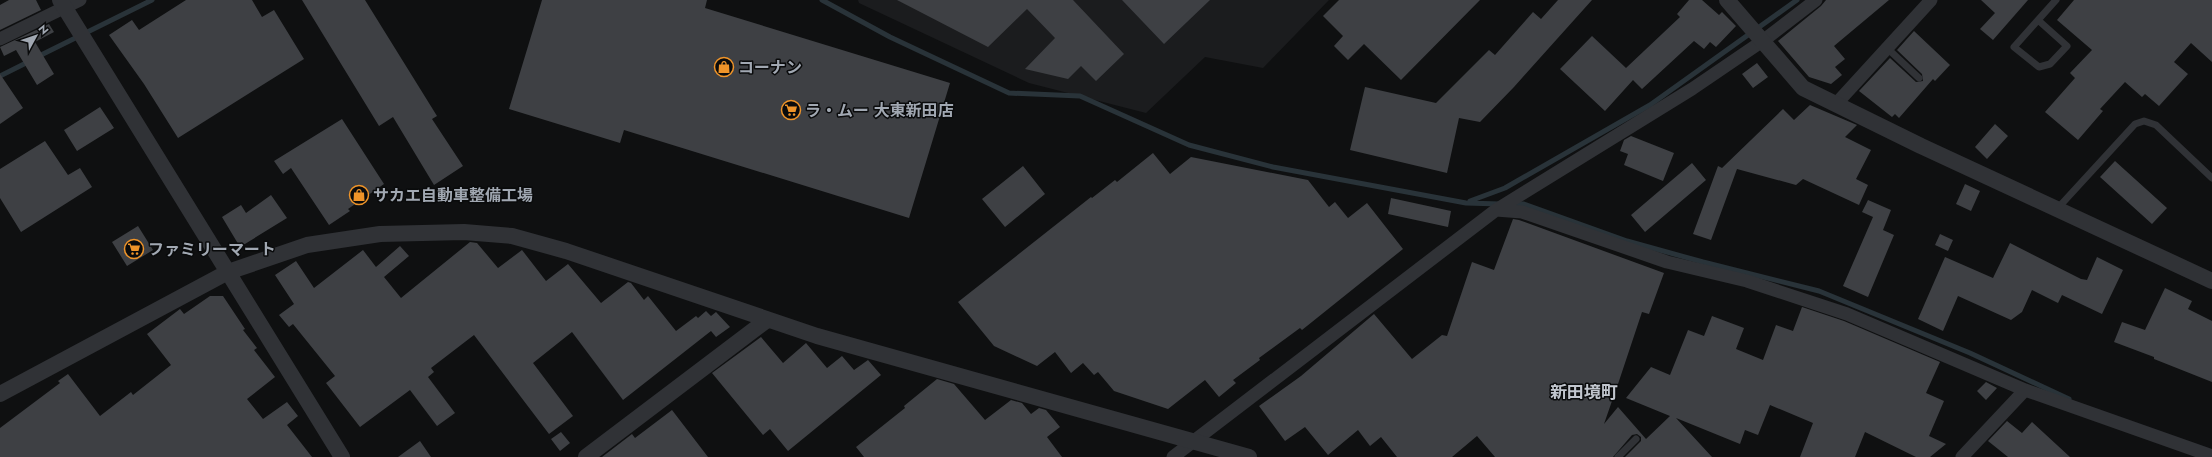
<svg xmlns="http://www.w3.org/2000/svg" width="2212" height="457" font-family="Jost,'Noto Sans JP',sans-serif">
<rect width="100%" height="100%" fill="#0f1011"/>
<path fill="#1b1c1e" d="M 858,0 L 1329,0 L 1263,68 L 1205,57 L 1146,113 L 1029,83 L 859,3 Z"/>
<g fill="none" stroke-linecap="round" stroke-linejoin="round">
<path stroke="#293339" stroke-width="5" d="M 822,0 L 890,37 L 1009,93 L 1080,96 L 1189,145 L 1273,167 L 1466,203 L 1500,204
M 37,57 L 152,0
M 0,76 L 30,61
M 1470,201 L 1505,188 L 1650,105 L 1797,0
M 1512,204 L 1524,204 L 1627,241 L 1703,262 L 1819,291 L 1970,353 L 2069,399"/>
</g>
<path fill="#3e4044" d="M 9,0 L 36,0 L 41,10 L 0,30 L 0,5 Z
M 186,0 L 252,0 L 262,17 L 274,10 L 304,59 L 178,138 L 144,84 L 109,35 L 132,20 L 139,30 Z
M 302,0 L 365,0 L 437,116 L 432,119 L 463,166 L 434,185 L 393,117 L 379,126 Z
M 542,0 L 707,0 L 705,8 L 950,83 L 909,218 L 624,130 L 620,143 L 509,109 Z
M 897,0 L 1073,0 L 1124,54 L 1096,81 L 1081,66 L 1068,79 L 1025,69 L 1055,38 L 1027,9 L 988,47 Z
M 1122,0 L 1210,0 L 1164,44 Z
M 1339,0 L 1480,0 L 1401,80 L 1364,44 L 1348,60 L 1334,46 L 1343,36 L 1323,16 Z
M 1558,0 L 1592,0 L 1514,87 L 1480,122 L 1459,118 L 1447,173 L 1350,150 L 1365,87 L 1436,103 L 1489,50 L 1495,55 L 1533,12 L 1541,19 Z
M 1689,0 L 1702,0 L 1719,15 L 1722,12 L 1736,26 L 1716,47 L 1710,42 L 1704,49 L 1694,41 L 1642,89 L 1633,80 L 1605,111 L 1560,69 L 1592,36 L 1626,68 L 1680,17 L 1677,14 Z
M 1826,0 L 1889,0 L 1834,46 L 1845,59 L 1835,67 L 1842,75 L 1831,84 L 1809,77 L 1778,41 L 1821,6 Z
M 1981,0 L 2028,0 L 1993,40 L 1980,29 L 1995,13 Z
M 2074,0 L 2212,0 L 2212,62 L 2191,43 L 2174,62 L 2188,74 L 2159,106 L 2145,94 L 2142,97 L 2125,82 L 2100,109 L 2103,111 L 2078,140 L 2045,112 L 2075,78 L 2070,73 L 2092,50 L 2057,20 Z
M 49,24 L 54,32 L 35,42 L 54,74 L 37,85 L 16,50 L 4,56 L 0,47 Z
M 1914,31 L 1950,65 L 1935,81 L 1933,79 L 1899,118 L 1895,114 L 1892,117 L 1859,91 L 1890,58 L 1916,82 L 1923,81 L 1922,74 L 1897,50 Z
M 1757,63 L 1768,77 L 1753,88 L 1742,74 Z
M 0,74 L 23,108 L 0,124 Z
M 1810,105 L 1857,125 L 1845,137 L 1871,150 L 1856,179 L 1868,185 L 1859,205 L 1803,179 L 1796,185 L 1737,169 L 1711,240 L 1693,234 L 1718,166 L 1722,168 L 1783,109 L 1794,120 Z
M 100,107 L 114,128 L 77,151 L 64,130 Z
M 342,119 L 384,184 L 348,209 L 350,211 L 329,225 L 291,168 L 283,174 L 274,161 Z
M 1995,124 L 2008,136 L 1987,159 L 1975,147 Z
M 1631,136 L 1674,153 L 1663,181 L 1624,165 L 1628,154 L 1620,151 L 1624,140 Z
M 45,141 L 68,175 L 80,168 L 92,187 L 21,232 L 0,198 L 0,169 Z
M 1153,153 L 1170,174 L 1191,157 L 1308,180 L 1329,207 L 1335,202 L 1348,218 L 1367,203 L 1403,249 L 1302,330 L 1300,328 L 1259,358 L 1260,360 L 1233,380 L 1236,383 L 1219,397 L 1205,380 L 1168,409 L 1114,391 L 1098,372 L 1094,375 L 1083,363 L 1071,373 L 1055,352 L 1037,366 L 994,346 L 958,302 L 1091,197 L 1092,198 L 1115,180 L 1117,182 Z
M 2115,161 L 2167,208 L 2152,224 L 2100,177 Z
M 1692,163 L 1706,180 L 1645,232 L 1631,215 Z
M 1023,166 L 1045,194 L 1005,227 L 982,199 Z
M 1965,184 L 1980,191 L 1971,211 L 1956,204 Z
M 271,195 L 287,218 L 240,247 L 222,217 L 241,205 L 246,213 Z
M 1391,198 L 1451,211 L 1448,227 L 1388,214 Z
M 1868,200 L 1891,210 L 1883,230 L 1894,235 L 1868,297 L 1843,286 L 1873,217 L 1862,212 Z
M 1513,219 L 1519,220 L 1664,273 L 1649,314 L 1642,312 L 1615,393 L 1600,387 L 1612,401 L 1604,424 L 1618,407 L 1646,439 L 1670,416 L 1626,398 L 1651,367 L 1670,375 L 1688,330 L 1704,336 L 1712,316 L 1744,328 L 1736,349 L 1763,360 L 1776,325 L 1793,331 L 1802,307 L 1844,321 L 1940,362 L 1926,393 L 1944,401 L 1929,436 L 1946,444 L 1930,457 L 1916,457 L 1865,432 L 1855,457 L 1800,457 L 1813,423 L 1770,405 L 1758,435 L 1745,430 L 1740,444 L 1676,418 L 1712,457 L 1625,457 L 1641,441 L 1641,437 L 1637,434 L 1632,435 L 1613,457 L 1495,457 L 1477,436 L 1452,457 L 1397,457 L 1381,437 L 1370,446 L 1358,430 L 1328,455 L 1305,427 L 1285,441 L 1259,406 L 1301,376 L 1374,314 L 1412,359 L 1442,335 L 1447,336 L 1472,262 L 1494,270 Z
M 138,226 L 153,250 L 127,266 L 112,242 Z
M 1940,234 L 1953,240 L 1948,251 L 1935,245 Z
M 470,242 L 477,243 L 498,268 L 522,250 L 546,281 L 568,264 L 601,303 L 628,282 L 631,283 L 644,300 L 648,296 L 676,331 L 696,316 L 698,318 L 706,311 L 711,316 L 716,312 L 730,327 L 716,337 L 711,331 L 623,400 L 572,332 L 533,363 L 573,416 L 549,434 L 474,335 L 431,368 L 434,372 L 428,377 L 455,413 L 437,426 L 410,390 L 360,427 L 326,383 L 335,376 L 293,324 L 289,327 L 279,315 L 294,304 L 275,275 L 296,261 L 314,288 L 363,250 L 376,267 L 400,246 L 409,256 L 384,277 L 401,298 Z
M 2010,243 L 2081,279 L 2087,280 L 2097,257 L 2123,270 L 2102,314 L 2062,295 L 2058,303 L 2032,290 L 2022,312 L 2011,320 L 1958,296 L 1943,331 L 1918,319 L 1945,257 L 1993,278 Z
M 2165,288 L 2192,301 L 2188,309 L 2212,321 L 2212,382 L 2154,359 L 2154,357 L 2114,342 L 2122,322 L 2145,330 Z
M 210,296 L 223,296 L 245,329 L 243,330 L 257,348 L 254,350 L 275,377 L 247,399 L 263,419 L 287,402 L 298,416 L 287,425 L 312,457 L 0,457 L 0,428 L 60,383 L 58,381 L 68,374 L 100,416 L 131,392 L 133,395 L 171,365 L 147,334 L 180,309 L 184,314 Z
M 761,337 L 783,363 L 806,343 L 827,368 L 842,356 L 854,370 L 868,360 L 881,375 L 788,451 L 770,429 L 763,435 L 712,373 Z
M 937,379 L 954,384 L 985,420 L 1011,400 L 1022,403 L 1031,414 L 1039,408 L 1046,410 L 1060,427 L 1047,437 L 1062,457 L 864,457 L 856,447 L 905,408 L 904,406 Z
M 1986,382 L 1997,388 L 1986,400 L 1977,391 Z
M 672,410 L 708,457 L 602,457 L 632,434 L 635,438 Z
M 2007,421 L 2022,433 L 2032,422 L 2070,457 L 2008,457 L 1988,441 Z
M 561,432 L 570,443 L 560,451 L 551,439 Z
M 420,441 L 431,457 L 398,457 Z"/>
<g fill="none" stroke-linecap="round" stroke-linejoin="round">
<path stroke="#303236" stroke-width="7" d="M 2038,20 L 2067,46 L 2050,64 L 2039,67 L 2014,47 L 2056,0
M 1887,48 L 1919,78
M 2057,209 L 2135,124 L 2144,121 L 2156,125 L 2212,178
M 1618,457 L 1636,439"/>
<path stroke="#303236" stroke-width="13" d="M 0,39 L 80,0
M 1836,104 L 1931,0
M 1496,210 L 1522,212 L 1667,262 L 1747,281 L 1847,314 L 2025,390 L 2212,456
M 1173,457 L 1496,210 L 1692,89 L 1764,40 L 1816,0
M 1962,457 L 2025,390"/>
<path stroke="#303236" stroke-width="16" d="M 60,0 L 342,457
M 1727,0 L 1803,88 L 1921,146 L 2212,281
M 0,394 L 228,272 L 307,245 L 380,234 L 464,232 L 512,236 L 566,251 L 817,336 L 1249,457
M 586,457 L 767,320"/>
</g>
<defs>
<symbol id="shop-ring" viewBox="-11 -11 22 22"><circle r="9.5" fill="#0a0b0c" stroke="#ef9429" stroke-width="1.5"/><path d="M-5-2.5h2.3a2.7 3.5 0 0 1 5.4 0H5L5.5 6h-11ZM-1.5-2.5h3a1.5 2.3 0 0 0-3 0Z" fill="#ef9429"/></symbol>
<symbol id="supermarket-ring" viewBox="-11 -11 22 22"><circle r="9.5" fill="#0a0b0c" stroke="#ef9429" stroke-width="1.5"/><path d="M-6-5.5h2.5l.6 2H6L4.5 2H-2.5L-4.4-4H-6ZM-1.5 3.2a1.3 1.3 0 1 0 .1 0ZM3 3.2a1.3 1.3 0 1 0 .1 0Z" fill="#ef9429"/></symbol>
</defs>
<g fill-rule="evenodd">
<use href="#shop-ring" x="713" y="56" width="22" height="22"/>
<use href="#supermarket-ring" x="780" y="99" width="22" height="22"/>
<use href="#shop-ring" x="348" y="184" width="22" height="22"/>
<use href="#supermarket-ring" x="123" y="238" width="22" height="22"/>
</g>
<g text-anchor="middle" stroke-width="3" stroke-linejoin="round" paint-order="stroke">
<g font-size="16" font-weight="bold" fill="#a1a8b2" stroke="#0a0b0c" text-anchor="start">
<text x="738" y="73">コーナン</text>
<text x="805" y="116">ラ・ムー 大東新田店</text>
<text x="373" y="201">サカエ自動車整備工場</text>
<text x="148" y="255">ファミリーマート</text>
</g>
<g font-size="17" font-weight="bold" fill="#c1c6ce" stroke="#0a0b0c">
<text x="1584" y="398">新田境町</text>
</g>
</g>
<g transform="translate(36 36) rotate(50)" stroke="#0a0b0c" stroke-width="3" paint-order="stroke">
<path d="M0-3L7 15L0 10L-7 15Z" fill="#a1a8b2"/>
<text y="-6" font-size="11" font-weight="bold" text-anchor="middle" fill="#a1a8b2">N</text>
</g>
</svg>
